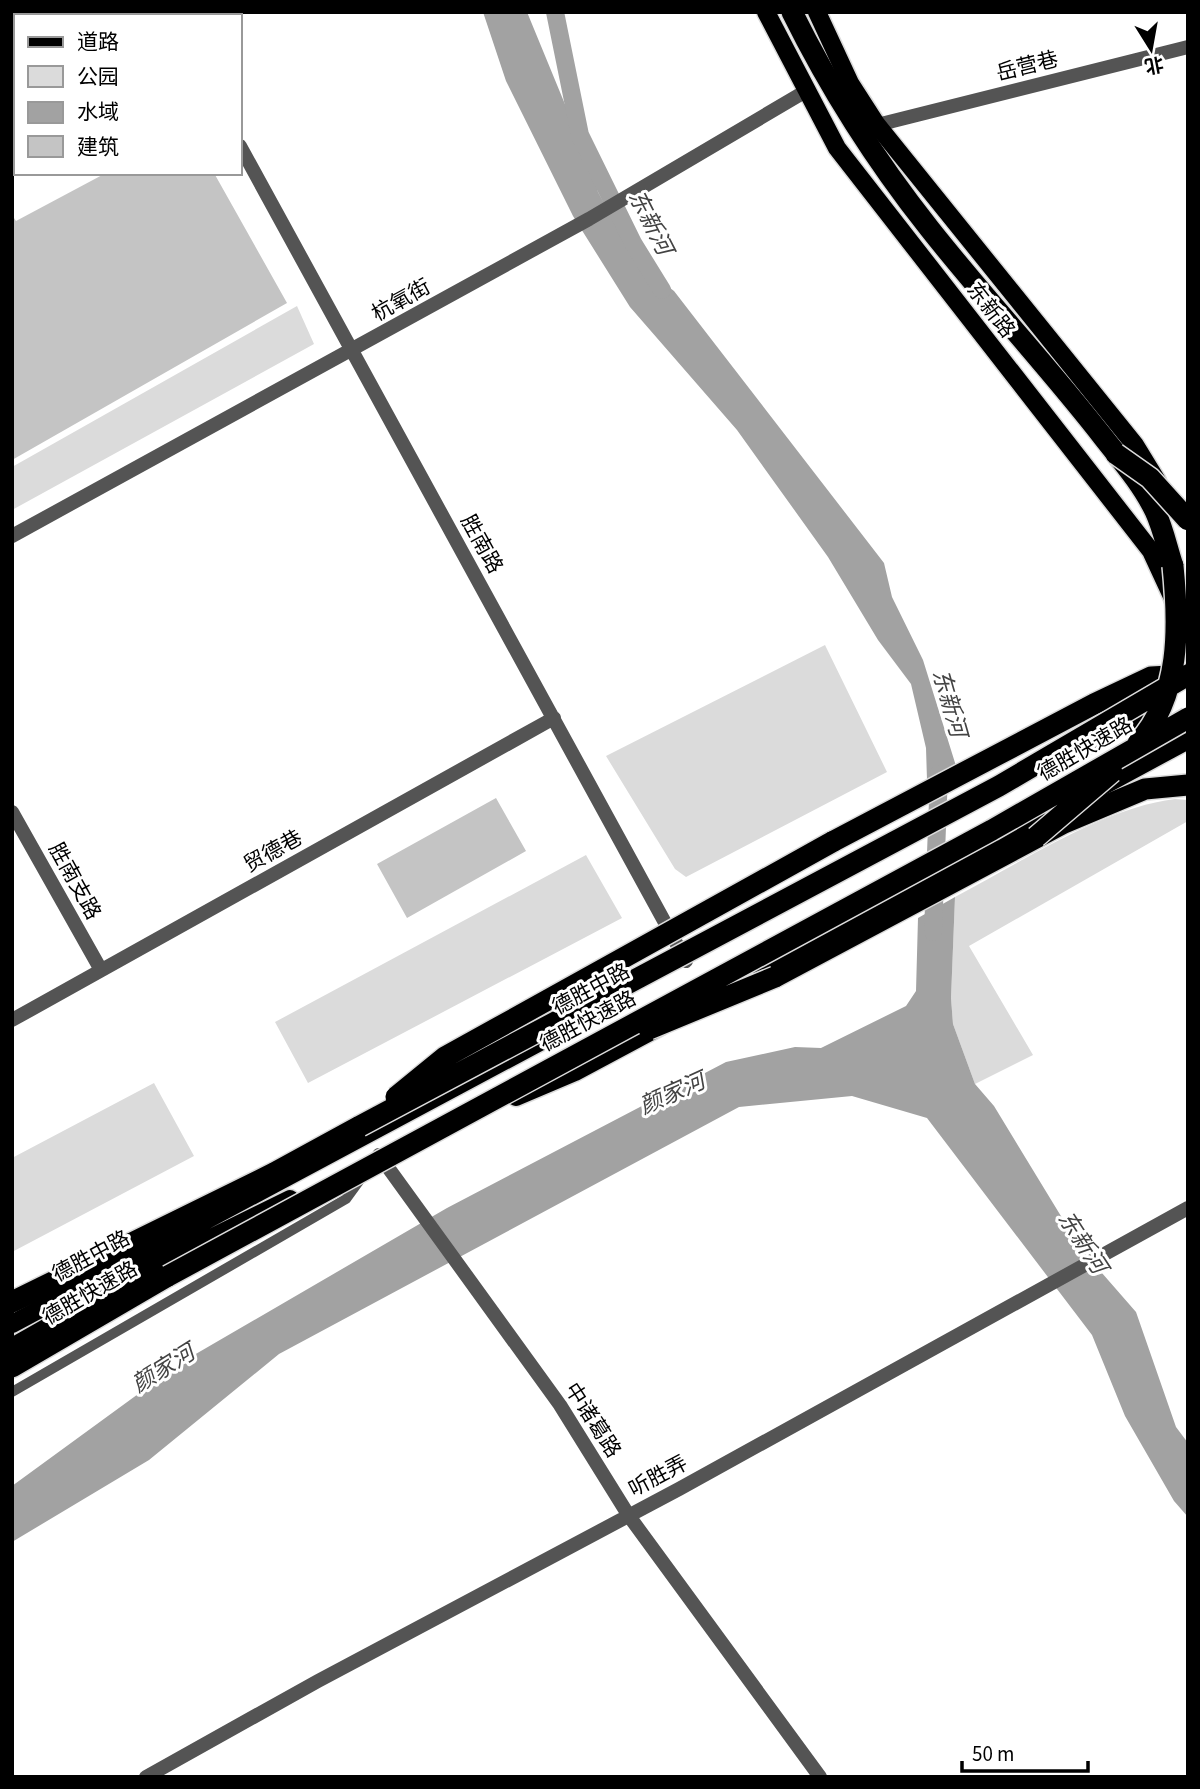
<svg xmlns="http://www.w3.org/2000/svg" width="1200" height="1789" font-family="'Source Sans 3','Noto Sans SC',sans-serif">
<rect width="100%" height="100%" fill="#fff"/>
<path fill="#dbdbdb" d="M 12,12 L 106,12 L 100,16 L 16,16 L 16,35 L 12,29 Z
M 297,306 L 314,344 L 12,510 L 12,467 Z
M 825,645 L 887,772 L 686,877 L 675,869 L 606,756 Z
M 1175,799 L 1188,800 L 1188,821 L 969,946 L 1033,1055 L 975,1084 L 953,1024 L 951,998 L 955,897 C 1022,862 1102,808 1175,799 Z
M 586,855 L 622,918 L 308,1083 L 275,1022 Z
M 154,1083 L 194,1156 L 12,1252 L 12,1158 Z"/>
<path fill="#a2a2a2" d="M 483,12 L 527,12 L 590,165 L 598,192 L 635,261 L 674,291 L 884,563 L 892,597 L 923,660 L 956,766 L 927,780 L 926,748 L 911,684 L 878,640 L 828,557 L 737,430 L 630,307 L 573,216 L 506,81 Z
M 955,897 L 951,998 L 953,1024 L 975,1084 L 994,1106 L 1081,1249 L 1136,1312 L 1176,1427 L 1188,1443 L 1188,1517 L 1174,1501 L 1125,1416 L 1092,1335 L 927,1118 L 852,1096 L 739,1107 L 279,1354 L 149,1460 L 12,1542 L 12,1486 L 182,1362 L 447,1208 L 726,1062 L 795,1047 L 821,1048 L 906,1006 L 916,991 L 918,918 Z"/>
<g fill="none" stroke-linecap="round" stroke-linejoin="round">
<path stroke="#a2a2a2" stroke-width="18" d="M 555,12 L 580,135 L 633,243 L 662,290
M 933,932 L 939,774"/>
</g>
<path fill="#c4c4c4" d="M 16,116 L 16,170 L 12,172 L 12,118 Z
M 106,173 L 214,173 L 287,303 L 12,460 L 12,215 L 16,221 Z
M 496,798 L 526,851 L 407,918 L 377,864 Z"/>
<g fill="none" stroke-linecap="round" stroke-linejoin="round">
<defs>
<path id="primary" d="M 766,12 L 837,148 L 1151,551 L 1188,631
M 817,12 L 850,83 L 877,125 L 1135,445 L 1157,481
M 1079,750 L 1161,703
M 1101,787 L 1188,740
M 744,981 L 1058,811
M 516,1097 L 575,1072 L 661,1026
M 12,1324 L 624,997
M 12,1347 L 162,1262 L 290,1199"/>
<path id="highway" d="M 792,12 C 830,89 876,161 929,228 C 985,299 1047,365 1103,437 C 1121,460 1142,484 1155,511 C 1163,528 1167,548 1173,566
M 832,842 L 1094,704 L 1151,677 L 1188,675
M 775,977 L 1064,823 L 1145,789 L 1188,785
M 12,1302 L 274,1173 L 360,1126
M 12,1367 L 168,1276"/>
</defs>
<use href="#primary" stroke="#dbdbdb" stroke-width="21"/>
<use href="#highway" stroke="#dbdbdb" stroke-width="24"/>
<path stroke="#545454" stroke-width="10" d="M 132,16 L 139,12
M 12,80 L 16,78
M 12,1392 L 346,1199 L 362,1177"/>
<path stroke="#545454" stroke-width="14" d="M 166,12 L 168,16
M 877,125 L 1188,47
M 240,146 L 686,961
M 12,536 L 589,219 L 806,91
M 12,812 L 101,970
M 12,1020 L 554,718
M 379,1155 L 560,1405 L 629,1516 L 820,1777
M 146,1777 L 318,1681 L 679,1489 L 1188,1208"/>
<use href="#primary" stroke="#000" stroke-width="18"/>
<use href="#highway" stroke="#000" stroke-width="21"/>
<defs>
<path id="highway-bridge" d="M 1116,454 L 1150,478 L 1188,520
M 1138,743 C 1181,696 1179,626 1173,566
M 1036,837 L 1112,772
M 649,1029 L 775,977
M 396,1097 L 445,1057 L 832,842
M 360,1126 L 999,786 L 1188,675
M 168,1276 L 992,830 L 1188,718"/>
</defs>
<use href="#highway-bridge" stroke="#dbdbdb" stroke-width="24" stroke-linecap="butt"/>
<use href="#highway-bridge" stroke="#000" stroke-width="21"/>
</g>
<g text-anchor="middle" stroke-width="6" stroke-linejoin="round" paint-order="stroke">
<g font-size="21" fill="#000" stroke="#fff">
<text transform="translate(1027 66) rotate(-14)" y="7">岳营巷</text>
<text transform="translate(401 300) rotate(-29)" y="7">杭氧街</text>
<text transform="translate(991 310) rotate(52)" y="7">东新路</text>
<text transform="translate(482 544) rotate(61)" y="7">胜南路</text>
<text transform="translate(1085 749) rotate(-30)" y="7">德胜快速路</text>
<text transform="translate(273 851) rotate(-29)" y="7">贸德巷</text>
<text transform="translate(75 881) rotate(61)" y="7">胜南支路</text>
<text transform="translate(591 989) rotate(-28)" y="7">德胜中路</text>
<text transform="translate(588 1021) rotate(-28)" y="7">德胜快速路</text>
<text transform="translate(91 1256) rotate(-28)" y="7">德胜中路</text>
<text transform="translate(90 1293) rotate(-30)" y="7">德胜快速路</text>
<text transform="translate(593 1420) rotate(57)" y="7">中诸葛路</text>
<text transform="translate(658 1476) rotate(-28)" y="7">听胜弄</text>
</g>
<g font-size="23" font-style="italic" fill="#434343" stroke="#fff">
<text transform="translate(651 222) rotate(63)" y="8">东新河</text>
<text transform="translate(950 703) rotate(74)" y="8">东新河</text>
<text transform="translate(672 1093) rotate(-24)" y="8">颜家河</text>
<text transform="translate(1083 1242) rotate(57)" y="8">东新河</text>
<text transform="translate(163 1368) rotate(-32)" y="8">颜家河</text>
</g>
</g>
<rect width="1200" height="1789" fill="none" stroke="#000000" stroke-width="28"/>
<rect x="14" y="14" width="228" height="161" fill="#ffffff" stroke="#999999" stroke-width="2"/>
<rect x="28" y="37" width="35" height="10" fill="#000000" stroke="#999999" stroke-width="2"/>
<text x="77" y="49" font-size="21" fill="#000000">道路</text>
<rect x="28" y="66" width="35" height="21" fill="#dbdbdb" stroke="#999999" stroke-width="2"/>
<text x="77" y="84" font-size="21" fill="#000000">公园</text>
<rect x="28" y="102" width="35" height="21" fill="#a2a2a2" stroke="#999999" stroke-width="2"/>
<text x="77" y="119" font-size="21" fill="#000000">水域</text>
<rect x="28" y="136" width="35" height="21" fill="#c4c4c4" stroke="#999999" stroke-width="2"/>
<text x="77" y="154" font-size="21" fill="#000000">建筑</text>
<g transform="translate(1151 49) rotate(169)" stroke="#ffffff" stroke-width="5" paint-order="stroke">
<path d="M0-5L12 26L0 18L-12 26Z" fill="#000000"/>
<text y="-10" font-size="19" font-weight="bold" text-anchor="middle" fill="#000000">北</text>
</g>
<path d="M962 1761v10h126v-10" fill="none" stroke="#000000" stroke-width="3.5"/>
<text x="972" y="1761" font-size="21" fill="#000000" stroke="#ffffff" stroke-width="5" paint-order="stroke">50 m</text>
</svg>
